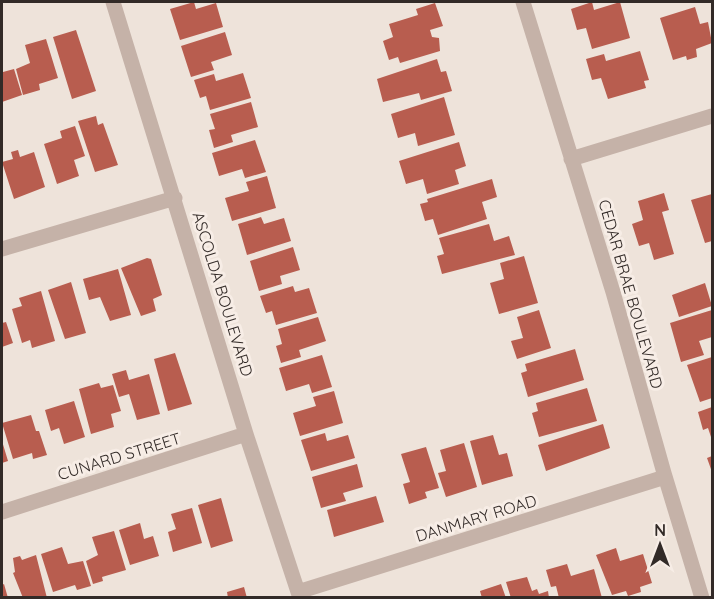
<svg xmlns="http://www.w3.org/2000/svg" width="714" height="599" font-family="Quicksand,sans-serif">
<rect width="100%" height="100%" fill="#eee3da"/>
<path fill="#b85d4f" d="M 194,2 L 196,9 L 216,3 L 223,27 L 180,40 L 170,9 Z
M 592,2 L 594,10 L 620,2 L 630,38 L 592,49 L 586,28 L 577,30 L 571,9 Z
M 435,3 L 443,26 L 430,30 L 432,37 L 439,38 L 440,51 L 400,63 L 398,57 L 389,60 L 383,41 L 393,37 L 389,24 L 418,15 L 416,9 Z
M 695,7 L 700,24 L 708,22 L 712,43 L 696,49 L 697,57 L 687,60 L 686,56 L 673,60 L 660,18 Z
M 76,30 L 96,91 L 72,99 L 53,37 Z
M 225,32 L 232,55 L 211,62 L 214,70 L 191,77 L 181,46 Z
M 46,39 L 58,78 L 39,84 L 40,90 L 23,95 L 16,69 L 30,63 L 25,45 Z
M 640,51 L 649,80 L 644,81 L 646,88 L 608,99 L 601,78 L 592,80 L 586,59 L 604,54 L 606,61 Z
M 437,59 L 441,72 L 446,71 L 452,91 L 421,100 L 419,93 L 383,102 L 377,79 Z
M 2,68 L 3,72 L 14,69 L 22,95 L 2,102 Z
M 243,73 L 251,98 L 210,110 L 206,96 L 200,98 L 194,80 L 214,74 L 216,81 Z
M 444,97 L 455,135 L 418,146 L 415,133 L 398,138 L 391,114 Z
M 251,102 L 258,127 L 231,135 L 233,142 L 214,148 L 209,130 L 215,129 L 210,114 Z
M 96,116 L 98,125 L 103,123 L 118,165 L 95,172 L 78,121 Z
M 75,126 L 85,156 L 74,160 L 79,176 L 57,184 L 44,144 L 62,138 L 60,131 Z
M 255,140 L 266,172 L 245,178 L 242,169 L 219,176 L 212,153 Z
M 459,142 L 466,166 L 455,170 L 459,184 L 427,194 L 423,179 L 406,184 L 399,161 Z
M 18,150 L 20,157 L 34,152 L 45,187 L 14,199 L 2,162 L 13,159 L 11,152 Z
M 267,176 L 276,208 L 232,221 L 225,198 L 249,191 L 246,182 Z
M 492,179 L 497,197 L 482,202 L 487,219 L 438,235 L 433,219 L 425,221 L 420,204 L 428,202 L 427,199 Z
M 664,193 L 669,210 L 662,212 L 674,254 L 654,260 L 649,243 L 639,246 L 632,224 L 643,220 L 638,201 Z
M 712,194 L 712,241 L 705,243 L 691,200 Z
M 261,217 L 264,224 L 284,218 L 291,241 L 247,255 L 238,224 Z
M 489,224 L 494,241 L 509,236 L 515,255 L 442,274 L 437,256 L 444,254 L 439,238 Z
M 293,247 L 300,270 L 280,276 L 282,284 L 259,291 L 250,261 Z
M 524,256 L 538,303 L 499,314 L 490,283 L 504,279 L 500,263 Z
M 147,258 L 151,259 L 162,295 L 153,299 L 156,311 L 141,316 L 121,268 Z
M 118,269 L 131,315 L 110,321 L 100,297 L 89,300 L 83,279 Z
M 71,282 L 86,333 L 65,339 L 48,290 Z
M 705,283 L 712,306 L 679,317 L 672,295 Z
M 293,286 L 295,292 L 309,288 L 317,313 L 276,325 L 272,311 L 266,313 L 260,296 Z
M 41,291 L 55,341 L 32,348 L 30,340 L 22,343 L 12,309 L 22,306 L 19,298 Z
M 539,310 L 551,348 L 517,359 L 511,341 L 523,338 L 517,317 Z
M 712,310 L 712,337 L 699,341 L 704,355 L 681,362 L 670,323 Z
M 318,317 L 326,341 L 299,350 L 301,357 L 281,363 L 276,346 L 282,344 L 278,329 Z
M 6,322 L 13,343 L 2,347 L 2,323 Z
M 575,349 L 584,380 L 528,397 L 521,373 L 527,371 L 525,364 Z
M 175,353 L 192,404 L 168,411 L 154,359 Z
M 322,355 L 332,387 L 312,393 L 309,384 L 286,391 L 279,368 Z
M 712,357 L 712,398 L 700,402 L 687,365 Z
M 126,370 L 129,380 L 149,374 L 160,414 L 137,420 L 129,394 L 119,397 L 112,374 Z
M 99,383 L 101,388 L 113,385 L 121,411 L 111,414 L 114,427 L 91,434 L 79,389 Z
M 587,388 L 597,421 L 539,437 L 532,413 L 538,411 L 536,403 Z
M 334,391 L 343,423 L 300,436 L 293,413 L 316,406 L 313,397 Z
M 74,401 L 85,437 L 64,444 L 59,428 L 51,431 L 45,410 Z
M 712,407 L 712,440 L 708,428 L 703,430 L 698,412 Z
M 31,415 L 36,431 L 39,431 L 47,455 L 33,459 L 32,453 L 13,459 L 2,423 Z
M 603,424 L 610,448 L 546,471 L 538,445 Z
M 325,433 L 327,441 L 348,435 L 355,458 L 311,471 L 301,440 Z
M 493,435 L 499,455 L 507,453 L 513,476 L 482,485 L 470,441 Z
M 2,441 L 8,461 L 2,463 Z
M 464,443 L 477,487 L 446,497 L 438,473 L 446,471 L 440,450 Z
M 426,447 L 439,488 L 425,492 L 427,498 L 409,504 L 403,484 L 410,482 L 401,454 Z
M 712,456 L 712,472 L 707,458 Z
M 357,464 L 363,487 L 343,493 L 346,501 L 321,508 L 312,477 Z
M 376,496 L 384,522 L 334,537 L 327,510 Z
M 221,498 L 233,541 L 211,548 L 198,505 Z
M 192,508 L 202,543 L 173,552 L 168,532 L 176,529 L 171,514 Z
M 140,523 L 144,539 L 153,536 L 159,556 L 130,565 L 119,530 Z
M 114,531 L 126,570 L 102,577 L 103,581 L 93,584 L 86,561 L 98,555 L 92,537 Z
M 62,547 L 68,564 L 83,561 L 91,586 L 77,590 L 75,585 L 53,592 L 41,554 Z
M 616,548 L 620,561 L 643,554 L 652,583 L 640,587 L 641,592 L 628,596 L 626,591 L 612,595 L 596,555 Z
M 36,555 L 47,598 L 23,598 L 13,573 L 15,572 L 13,558 L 20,556 L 22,560 Z
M 567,564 L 571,576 L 594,569 L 602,598 L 559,598 L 556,586 L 551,587 L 546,570 Z
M 527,577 L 532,591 L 537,589 L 539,594 L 548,591 L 549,598 L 511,598 L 506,582 Z
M 4,584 L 8,598 L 2,598 L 2,585 Z
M 501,584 L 506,598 L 482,598 L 480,591 Z
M 244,587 L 247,598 L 228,598 L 227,592 Z"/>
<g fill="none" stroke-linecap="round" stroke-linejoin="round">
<path stroke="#c5b2a8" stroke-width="15" d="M 113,2 L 246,434 L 300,598
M 523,2 L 613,292 L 664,473 L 702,598
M 571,159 L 712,116
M 2,249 L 175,198
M 2,512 L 246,434
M 298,592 L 665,477"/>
</g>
<g text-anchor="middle" stroke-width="6" stroke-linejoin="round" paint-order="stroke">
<g font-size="16" fill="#322a27" stroke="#f7ede6">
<text transform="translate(223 294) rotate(73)" y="6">ASCOLDA BOULEVARD</text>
<text transform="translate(631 294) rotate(74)" y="6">CEDAR BRAE BOULEVARD</text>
<text transform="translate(119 456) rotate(-17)" y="6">CUNARD STREET</text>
<text transform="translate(476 518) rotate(-17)" y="6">DANMARY ROAD</text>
</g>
</g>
<rect width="714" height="599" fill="none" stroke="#322a27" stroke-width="6"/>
<g transform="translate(660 545)" stroke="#f7ede6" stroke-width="4.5" paint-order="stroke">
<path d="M0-4.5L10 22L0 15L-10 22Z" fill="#322a27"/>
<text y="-9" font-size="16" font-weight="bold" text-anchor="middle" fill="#322a27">N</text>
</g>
</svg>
